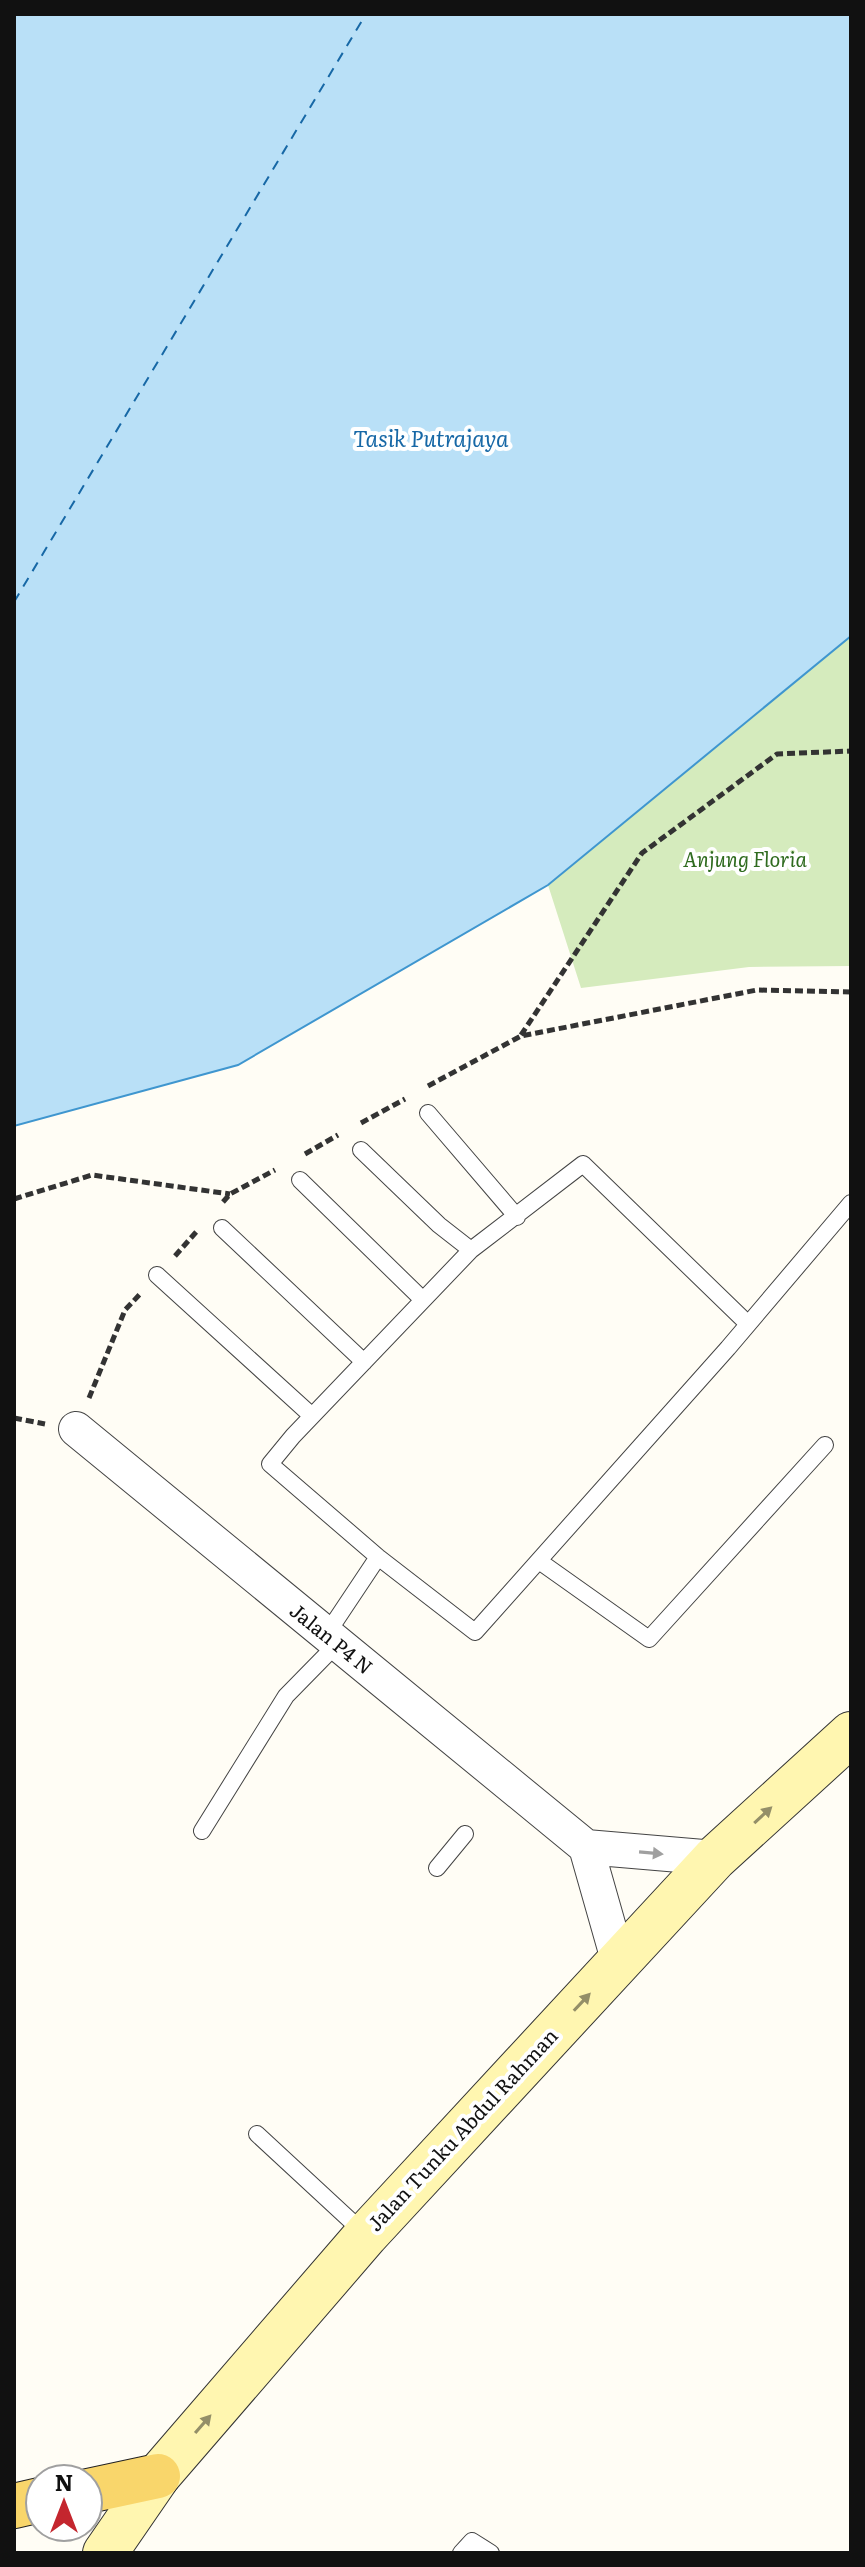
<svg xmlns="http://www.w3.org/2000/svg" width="865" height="2567" font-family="Literata,serif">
<rect width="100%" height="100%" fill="#fffdf5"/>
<path fill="#d5ebbd" d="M 851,636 L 851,966 L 749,967 L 581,988 L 548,885 Z"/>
<path fill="#b9e0f7" stroke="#3f96cf" stroke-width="2" d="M 14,14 L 851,14 L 851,636 L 548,885 L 238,1065 L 14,1126 Z"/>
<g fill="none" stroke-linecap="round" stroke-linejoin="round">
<path stroke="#1768a6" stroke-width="2" stroke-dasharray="10 8" stroke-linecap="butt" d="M 14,602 L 366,14"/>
<defs>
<path id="lane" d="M 428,1113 L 517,1217
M 361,1150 L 439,1225 L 471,1250 L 583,1164 L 748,1324
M 300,1180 L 423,1300
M 222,1228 L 364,1362
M 471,1250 L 293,1436 L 270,1464 L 378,1557 L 475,1632 L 728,1348 L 851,1203
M 157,1275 L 312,1416
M 539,1561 L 649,1639 L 825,1445
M 326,1635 L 378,1557
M 202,1831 L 286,1696 L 337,1644
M 437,1868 L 465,1834
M 257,2134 L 365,2234
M 461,2553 L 472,2541 L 491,2553"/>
<path id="street" d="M 76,1429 L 586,1847 L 619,1963
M 586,1847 L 715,1858"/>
<path id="secondary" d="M 105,2553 L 158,2476 L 366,2235 L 715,1858 L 851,1734"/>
<path id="primary" d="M 88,2491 L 158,2476
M 14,2506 L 40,2500"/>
</defs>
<use href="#lane" stroke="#444" stroke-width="18"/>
<use href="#street" stroke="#444" stroke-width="36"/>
<use href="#secondary" stroke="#333" stroke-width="46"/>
<use href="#primary" stroke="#222" stroke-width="46"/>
<path stroke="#333" stroke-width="5" stroke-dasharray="8 4" stroke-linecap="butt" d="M 521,1035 L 642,853 L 777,754 L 851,751
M 428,1086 L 521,1036 L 757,990 L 851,992
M 361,1123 L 405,1099
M 305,1154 L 338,1135
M 14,1199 L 92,1175 L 230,1194
M 223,1202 L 230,1194 L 275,1170
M 175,1256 L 197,1231
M 89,1398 L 125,1310 L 141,1293
M 14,1418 L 45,1424"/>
<use href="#lane" stroke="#fff" stroke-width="16"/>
<use href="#street" stroke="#fff" stroke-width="34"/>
<use href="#secondary" stroke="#fff6b0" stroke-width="44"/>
<use href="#primary" stroke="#f9d66b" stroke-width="44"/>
</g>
<defs><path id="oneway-solid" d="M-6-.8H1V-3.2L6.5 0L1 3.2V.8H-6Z" transform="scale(2)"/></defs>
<g fill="#948f68">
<use href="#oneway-solid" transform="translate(763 1815) rotate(-43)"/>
<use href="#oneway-solid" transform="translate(582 2002) rotate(-47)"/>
<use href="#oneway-solid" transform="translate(203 2424) rotate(-49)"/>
</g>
<use fill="#a0a0a0" href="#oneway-solid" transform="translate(651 1853) rotate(5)"/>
<g text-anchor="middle" stroke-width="8" stroke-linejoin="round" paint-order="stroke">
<g font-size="20" font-style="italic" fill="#2f6b1f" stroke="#fff">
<text x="745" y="867">Anjung Floria</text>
</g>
<g font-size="20" fill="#111" stroke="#fff">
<text transform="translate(331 1639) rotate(39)" y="7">Jalan P4 N</text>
<text transform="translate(463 2130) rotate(-47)" y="7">Jalan Tunku Abdul Rahman</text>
</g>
<g font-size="22" font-style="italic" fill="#1768a6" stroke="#fff">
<text x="431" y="447">Tasik Putrajaya</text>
</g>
</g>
<rect width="865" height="2567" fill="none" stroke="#111111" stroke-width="32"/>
<g transform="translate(64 2503)"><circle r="38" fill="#ffffff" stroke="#a0a0a0" stroke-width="2"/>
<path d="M0-6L14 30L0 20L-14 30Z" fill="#c4262e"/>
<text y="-12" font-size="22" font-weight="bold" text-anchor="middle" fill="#111111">N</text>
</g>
</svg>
